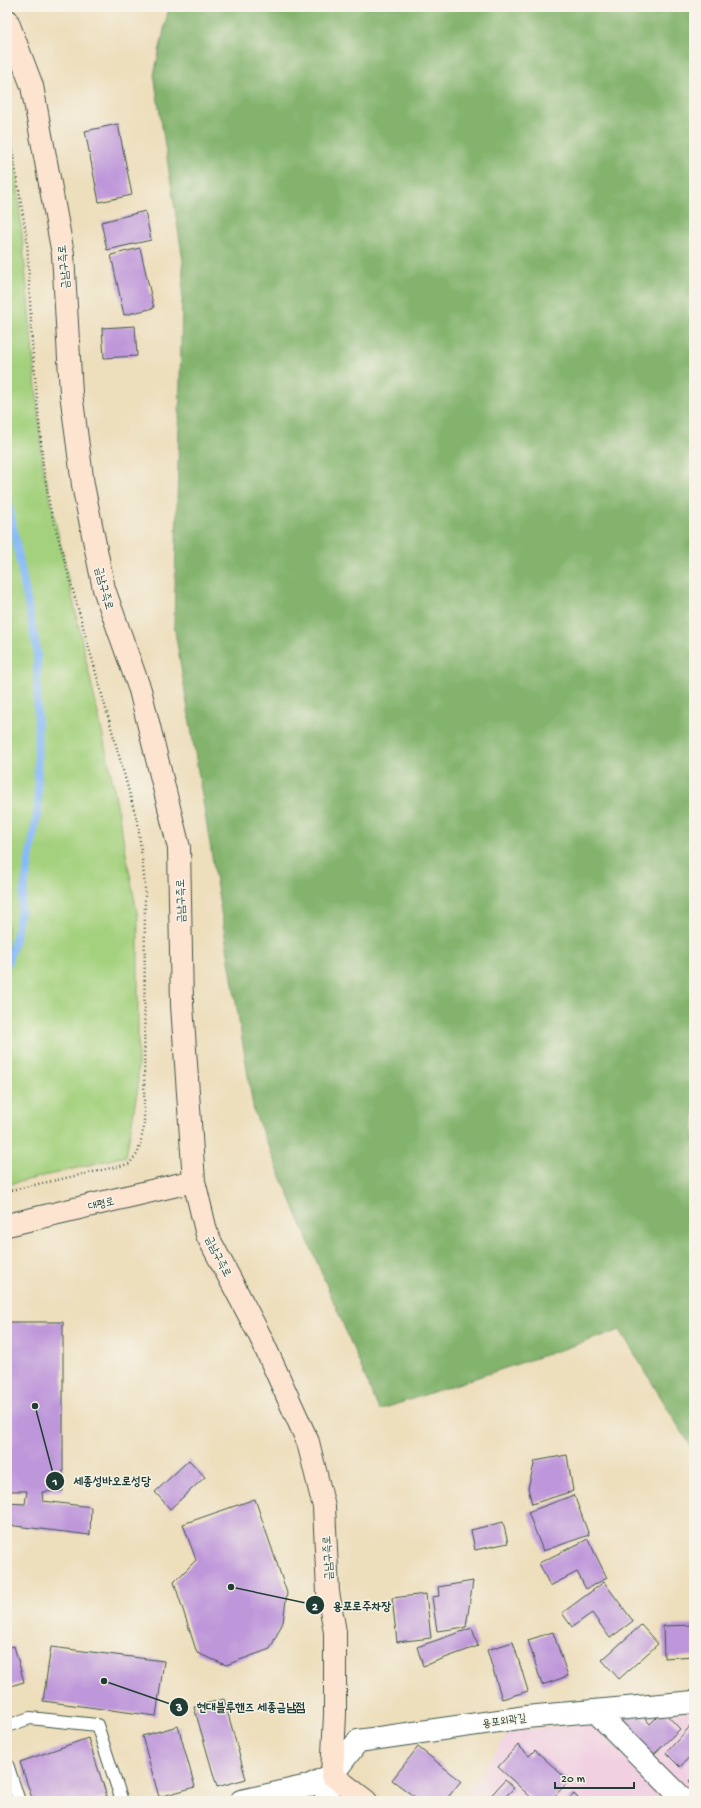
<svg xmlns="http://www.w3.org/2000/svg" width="701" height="1808" font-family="'Gochi Hand','Poor Story',sans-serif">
<rect width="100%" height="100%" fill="#f7f3e8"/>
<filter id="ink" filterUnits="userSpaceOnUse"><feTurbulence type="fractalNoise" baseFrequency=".025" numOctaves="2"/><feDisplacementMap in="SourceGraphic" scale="8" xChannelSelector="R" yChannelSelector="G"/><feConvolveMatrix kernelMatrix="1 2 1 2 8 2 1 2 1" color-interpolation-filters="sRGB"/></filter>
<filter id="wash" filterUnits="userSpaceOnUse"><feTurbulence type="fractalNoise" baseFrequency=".012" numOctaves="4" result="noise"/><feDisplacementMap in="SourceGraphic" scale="16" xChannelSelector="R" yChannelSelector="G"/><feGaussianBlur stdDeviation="0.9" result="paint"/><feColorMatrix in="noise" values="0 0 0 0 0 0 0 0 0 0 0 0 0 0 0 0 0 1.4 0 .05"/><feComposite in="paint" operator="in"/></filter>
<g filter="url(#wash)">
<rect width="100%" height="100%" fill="#eddebc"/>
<path fill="#f1d0e2" d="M 694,1710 L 694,1801 L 462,1801 L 509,1732 Z"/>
<path fill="#a4d17e" stroke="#628759" d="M 7,119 L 16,169 L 43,465 L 111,773 L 138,918 L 138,1087 L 126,1156 L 7,1185 Z"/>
<path fill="#83b36d" stroke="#517850" d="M 169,7 L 694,7 L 694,1452 L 620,1330 L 379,1410 L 254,1112 L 174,625 L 183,261 L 154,75 Z"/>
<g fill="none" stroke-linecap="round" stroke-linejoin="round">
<path stroke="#88bbf6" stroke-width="8" d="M 7,496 L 37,651 L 38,808 L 16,936 L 7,964"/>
</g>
<g id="blocks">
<path fill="#be96da" d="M 118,124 L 132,195 L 99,202 L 85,131 Z
M 145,211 L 151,240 L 107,250 L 101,222 Z
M 140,248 L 154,308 L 124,315 L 111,255 Z
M 135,326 L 137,356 L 104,358 L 102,328 Z
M 7,1322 L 63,1322 L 63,1491 L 42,1492 L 43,1501 L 91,1507 L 90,1535 L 7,1525 L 7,1503 L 25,1504 L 27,1491 L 7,1491 Z
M 567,1455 L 573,1491 L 532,1504 L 528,1488 L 535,1461 Z
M 189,1460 L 205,1477 L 170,1509 L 155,1492 Z
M 574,1495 L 589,1535 L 543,1551 L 528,1512 Z
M 255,1499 L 287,1593 L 283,1622 L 270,1649 L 226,1665 L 197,1653 L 174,1582 L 196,1560 L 183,1524 Z
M 503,1522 L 508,1543 L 475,1550 L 471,1530 Z
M 588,1539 L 607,1578 L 586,1589 L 577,1572 L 550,1586 L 539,1563 Z
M 473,1581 L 466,1627 L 437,1631 L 432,1597 L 439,1596 L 438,1587 Z
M 604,1582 L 633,1621 L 610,1638 L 592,1613 L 572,1627 L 562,1613 Z
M 426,1594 L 431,1638 L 397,1642 L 392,1598 Z
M 641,1625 L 658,1644 L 619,1679 L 602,1660 Z
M 694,1625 L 694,1656 L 664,1658 L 663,1626 Z
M 472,1628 L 478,1646 L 423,1666 L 417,1647 Z
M 553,1632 L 568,1676 L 542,1685 L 528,1640 Z
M 513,1642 L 528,1691 L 502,1699 L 487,1650 Z
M 14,1646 L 24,1682 L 7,1687 L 7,1648 Z
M 51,1647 L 164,1661 L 156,1716 L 43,1701 Z
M 224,1699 L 246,1779 L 217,1787 L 194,1707 Z
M 663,1711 L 680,1729 L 650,1758 L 614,1719 L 642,1715 L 650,1724 Z
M 694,1722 L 694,1752 L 680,1767 L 666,1753 Z
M 178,1726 L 195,1787 L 159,1797 L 142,1736 Z
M 88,1738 L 107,1796 L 93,1801 L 33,1801 L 20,1762 Z
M 518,1745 L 529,1756 L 535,1750 L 569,1781 L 550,1801 L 535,1801 L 498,1767 Z
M 418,1747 L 461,1781 L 445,1801 L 420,1801 L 392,1780 Z
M 694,1776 L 694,1786 L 689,1781 Z
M 505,1780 L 514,1788 L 505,1797 L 510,1801 L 486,1801 Z
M 574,1794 L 581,1801 L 566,1801 Z"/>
</g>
</g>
<g filter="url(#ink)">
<use href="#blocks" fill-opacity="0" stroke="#3e5548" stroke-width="1"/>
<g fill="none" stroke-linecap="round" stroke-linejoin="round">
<defs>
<path id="lane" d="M 7,1726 L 30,1718 L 97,1725 L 122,1801
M 7,1764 L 19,1801"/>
<path id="street" d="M 595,1711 L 685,1801
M 241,1801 L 308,1786 L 332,1775
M 325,1801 L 332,1775 L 358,1741 L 526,1717 L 694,1702"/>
<path id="secondary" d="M 7,20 L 32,86 L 63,254 L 71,393 L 83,485 L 104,589 L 140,690 L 179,848 L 182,1005 L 194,1181 L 207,1235 L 260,1336 L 308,1442 L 324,1507 L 328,1592 L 335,1632 L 335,1714 L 332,1775 L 366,1801
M 7,1225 L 194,1181"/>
</defs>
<use href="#lane" stroke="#3e5548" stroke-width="14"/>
<use href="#street" stroke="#3e5548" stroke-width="24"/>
<use href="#secondary" stroke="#3e5548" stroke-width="24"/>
<path stroke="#3e5548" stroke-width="2.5" stroke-dasharray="1 3" stroke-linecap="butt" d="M 7,119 L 27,239 L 32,343 L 43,465 L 50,508 L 138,824 L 145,885 L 144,1127 L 138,1153 L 129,1164 L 7,1191"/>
<use href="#lane" stroke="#fff" stroke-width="12"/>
<use href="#street" stroke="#fff" stroke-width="22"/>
<use href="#secondary" stroke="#fde4d1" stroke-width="22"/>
</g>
</g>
<g text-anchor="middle" stroke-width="3" stroke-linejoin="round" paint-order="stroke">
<g font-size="11" fill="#1f3d34" stroke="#f7f3e8">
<text transform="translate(63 267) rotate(-95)" y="4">금남구즉로</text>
<text transform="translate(105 588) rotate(75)" y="4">금남구즉로</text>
<text transform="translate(180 901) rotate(-91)" y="4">금남구즉로</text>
<text transform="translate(101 1203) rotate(-13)" y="4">대평로</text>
<text transform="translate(219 1256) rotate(63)" y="4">금남구즉로</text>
<text transform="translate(327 1558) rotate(-93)" y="4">금남구즉로</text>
<text transform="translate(504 1720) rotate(-8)" y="4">용포외곽길</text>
</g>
</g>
<path fill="none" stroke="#1f3d34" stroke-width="1.5" d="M35 1406L55 1481M231 1587L315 1605M104 1681L179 1707"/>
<g fill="#1f3d34" stroke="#f7f3e8" stroke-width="1.5">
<circle cx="35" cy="1406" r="4"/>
<circle cx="231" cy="1587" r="4"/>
<circle cx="104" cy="1681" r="4"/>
<circle cx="55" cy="1481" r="10"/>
<circle cx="315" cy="1605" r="10"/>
<circle cx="179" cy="1707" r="10"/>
</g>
<g font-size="12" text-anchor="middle" font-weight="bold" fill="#fff">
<text x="55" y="1485">1</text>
<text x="315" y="1610">2</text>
<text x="179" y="1711">3</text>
</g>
<g font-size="12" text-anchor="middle" font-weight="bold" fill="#1f3d34" stroke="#f7f3e8" stroke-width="3" stroke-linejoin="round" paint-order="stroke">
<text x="112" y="1485">세종성바오로성당</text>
<text x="362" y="1610">용포로주차장</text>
<text x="251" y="1711">현대블루핸즈 세종금남점</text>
</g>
<rect width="701" height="1808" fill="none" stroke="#f7f3e8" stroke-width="24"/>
<path d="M555 1782v6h79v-6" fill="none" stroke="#1f3d34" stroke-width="2"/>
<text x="561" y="1782" font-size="12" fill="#1f3d34" stroke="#f7f3e8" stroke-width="3" paint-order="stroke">20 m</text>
</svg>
